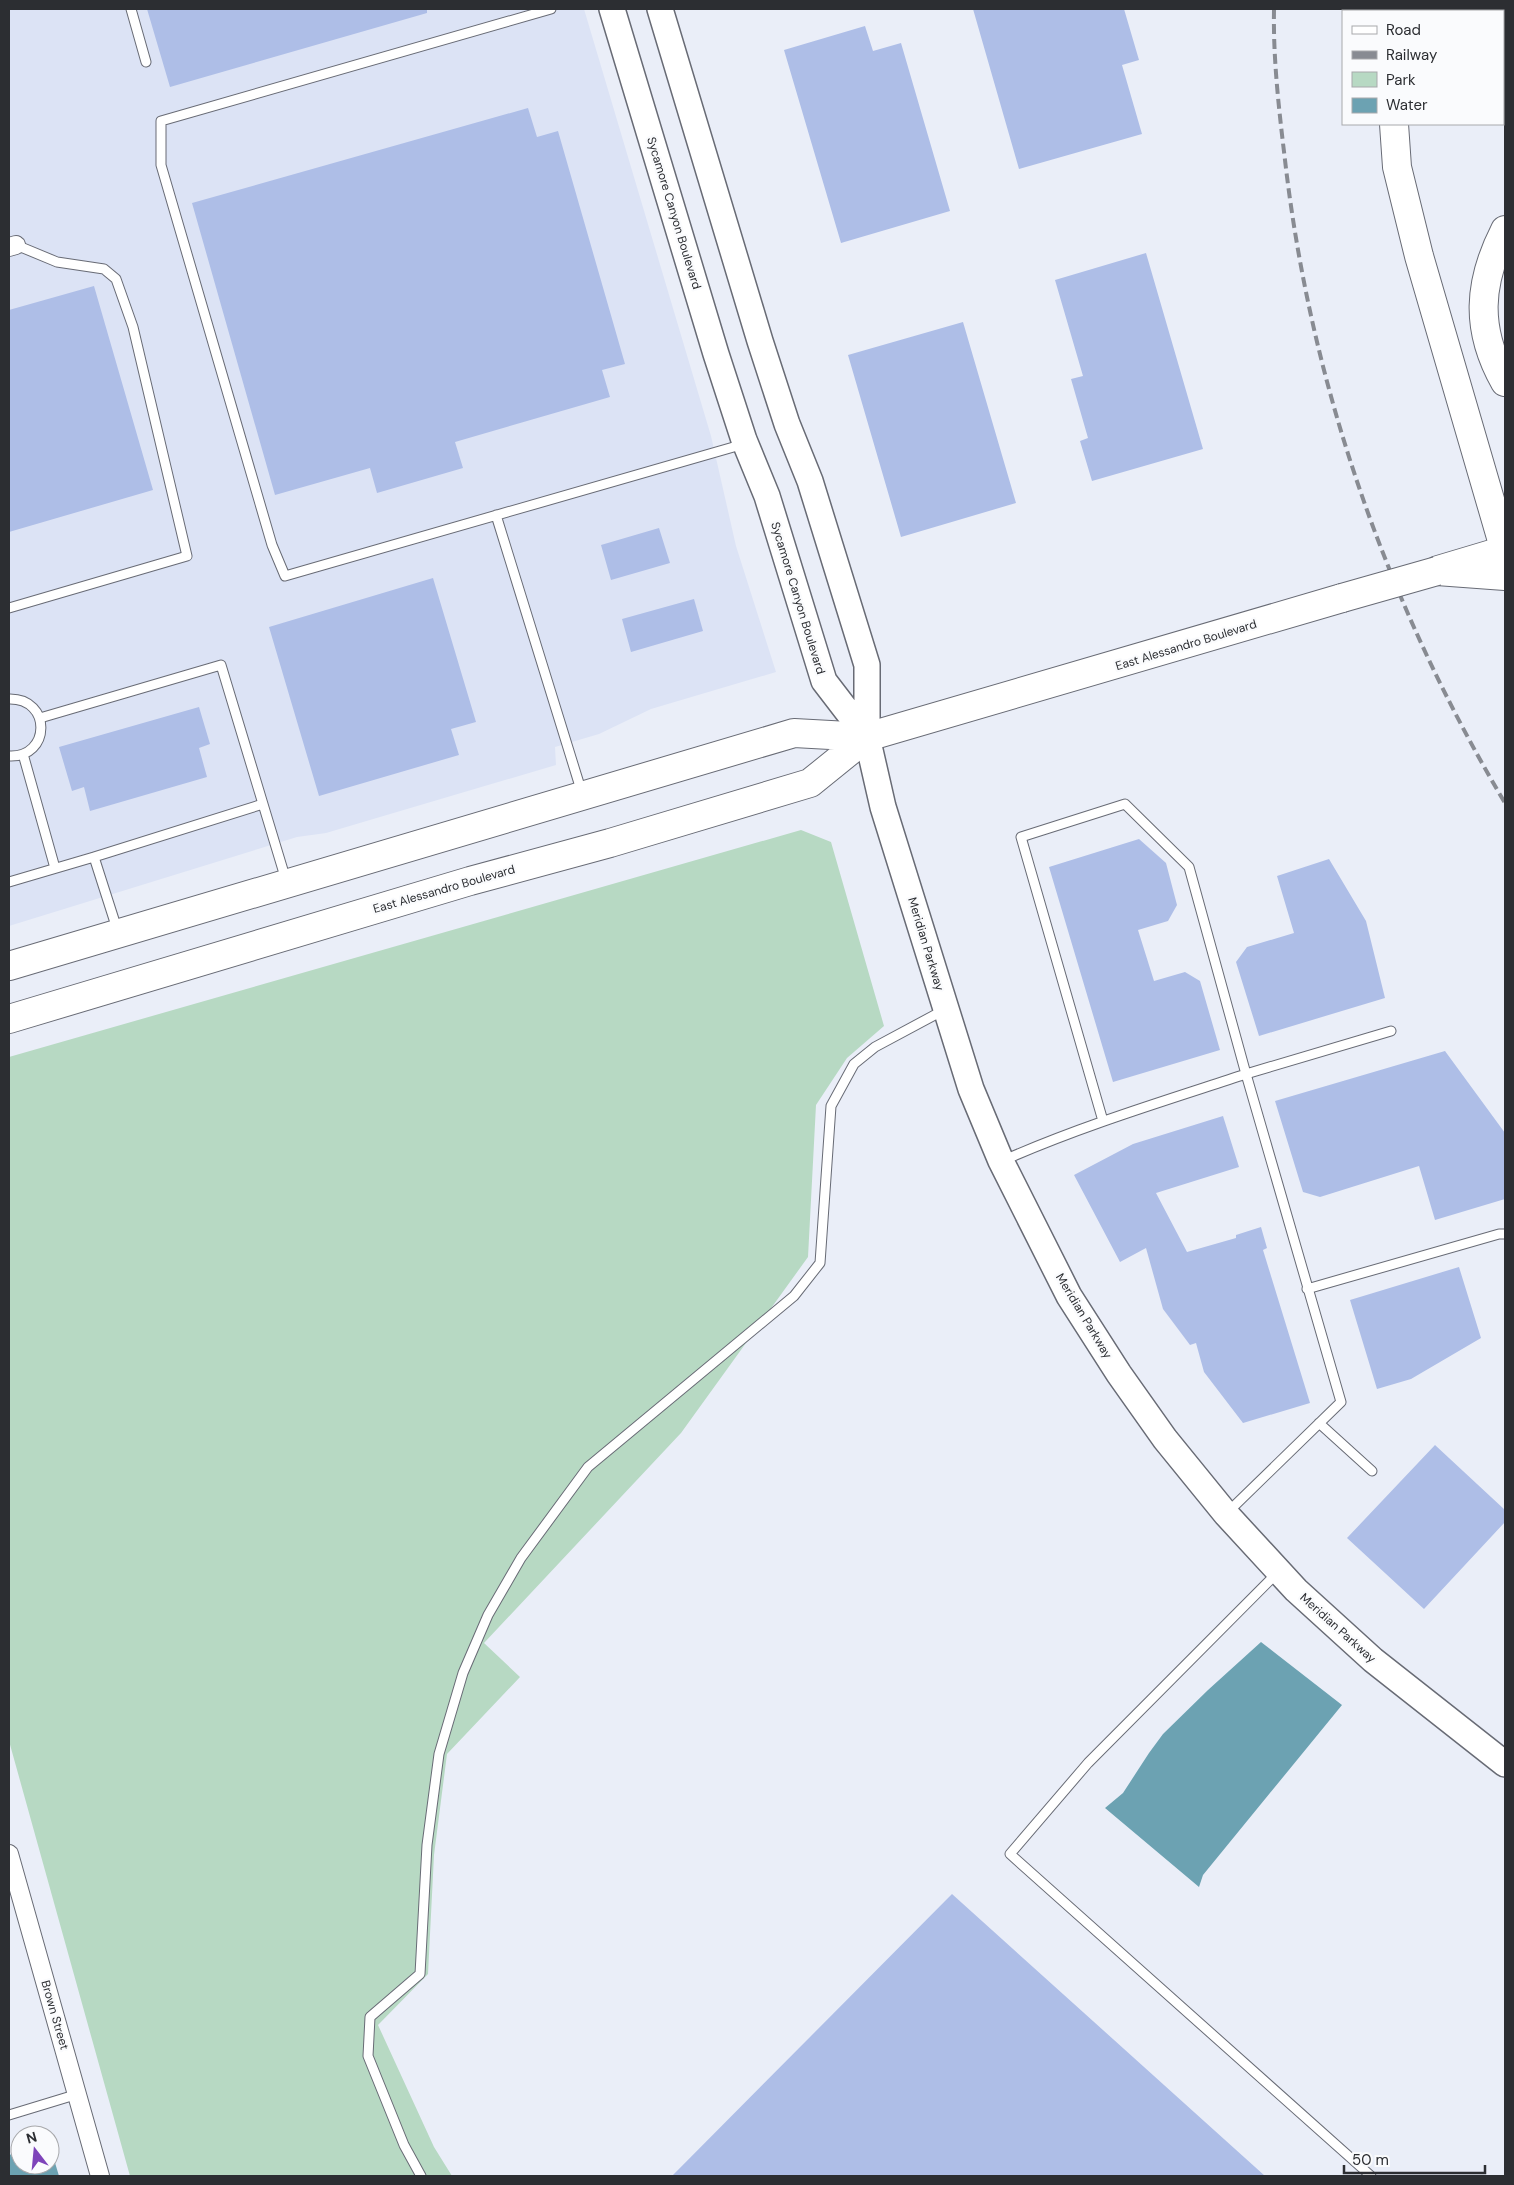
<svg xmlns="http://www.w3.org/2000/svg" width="1514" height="2185" font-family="'DM Sans',sans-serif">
<rect width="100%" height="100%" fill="#eaeef8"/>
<path fill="#dce3f5" d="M 9,9 L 584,9 L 711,436 L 736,546 L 776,672 L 651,709 L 599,734 L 555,747 L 556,765 L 326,833 L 297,837 L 9,926 Z"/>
<path fill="#b7d9c3" d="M 801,830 L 831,842 L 884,1026 L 847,1058 L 816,1105 L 808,1257 L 681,1433 L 484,1643 L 520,1677 L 447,1754 L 434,1855 L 428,1974 L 378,2025 L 434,2147 L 452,2176 L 130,2176 L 9,1741 L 9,1057 Z"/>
<path fill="#6ca2b2" d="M 1261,1642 L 1342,1705 L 1203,1875 L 1199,1887 L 1105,1808 L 1123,1793 L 1149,1753 L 1163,1734 L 1208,1690 Z
M 50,2146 L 59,2176 L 9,2176 L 9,2155 L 20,2152 L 20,2165 L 50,2165 Z"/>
<path fill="#aebee7" d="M 147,9 L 427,9 L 427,13 L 170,87 Z
M 973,9 L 1124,9 L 1139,60 L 1122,65 L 1142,134 L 1019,169 Z
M 865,26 L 873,51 L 901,43 L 950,211 L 841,243 L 784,50 Z
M 528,108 L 537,137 L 558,131 L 625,364 L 602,370 L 610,397 L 455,442 L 463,468 L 377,493 L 370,468 L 275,495 L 192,203 Z
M 1146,253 L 1203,449 L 1092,481 L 1080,441 L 1088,438 L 1071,379 L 1083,376 L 1055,280 Z
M 94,286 L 153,490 L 9,532 L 9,310 Z
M 963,322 L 1016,503 L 901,537 L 848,355 Z
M 659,528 L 670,563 L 611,580 L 601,545 Z
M 433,578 L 476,722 L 451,729 L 459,755 L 319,796 L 269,627 Z
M 694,599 L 703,631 L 631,652 L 622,619 Z
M 199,707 L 210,744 L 199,748 L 207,777 L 90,811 L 84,787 L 72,791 L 59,747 Z
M 1139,839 L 1166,863 L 1177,905 L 1168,921 L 1138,930 L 1154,981 L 1185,972 L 1200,981 L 1220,1050 L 1113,1082 L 1049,867 Z
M 1329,859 L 1366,921 L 1385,998 L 1259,1036 L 1236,962 L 1247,947 L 1294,933 L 1277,876 Z
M 1445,1051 L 1505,1133 L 1505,1199 L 1435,1220 L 1419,1166 L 1320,1197 L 1303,1192 L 1275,1101 Z
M 1223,1116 L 1239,1167 L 1156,1193 L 1187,1252 L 1236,1238 L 1236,1235 L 1261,1227 L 1267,1248 L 1263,1250 L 1310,1403 L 1243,1423 L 1204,1372 L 1196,1343 L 1190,1345 L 1163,1309 L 1146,1248 L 1120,1262 L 1074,1175 L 1133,1144 Z
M 1459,1267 L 1481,1338 L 1411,1379 L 1377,1389 L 1350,1300 Z
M 1435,1445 L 1505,1510 L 1505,1522 L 1424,1609 L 1347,1538 Z
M 952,1894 L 1265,2176 L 672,2176 Z"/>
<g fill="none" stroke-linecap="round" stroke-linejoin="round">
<defs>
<path id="service" d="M 131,9 L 146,62
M 551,9 L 161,121 L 161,165 L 272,545 L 285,576 L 744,444
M 496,515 L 582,793
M 9,608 L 187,556 L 133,327 L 116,279 L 104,269 L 57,262 L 16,245
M 9,699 C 52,698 51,758 9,756
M 40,718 L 221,665 L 263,804
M 23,754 L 55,868
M 94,857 L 263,804 L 286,880
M 9,882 L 94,857 L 118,932
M 1103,1121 L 1021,837 L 1125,804 L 1189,867 L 1246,1074 L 1391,1031
M 1002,1161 C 1081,1126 1164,1101 1246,1074 L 1341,1402 L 1228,1512
M 1307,1289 L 1499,1234 L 1505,1234
M 1319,1423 L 1372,1471
M 1277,1573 L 1088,1763 L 1010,1854 L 1371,2176
M 9,2115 L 78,2094
M 421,2176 L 404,2145 L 368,2056 L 370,2017 L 420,1974 L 427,1845 L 439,1754 L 463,1673 L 488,1615 L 521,1558 L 588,1467 L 794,1296 L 820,1263 L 831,1106 L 854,1064 L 875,1047 L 944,1010"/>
<path id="minor" d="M 9,247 L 16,245
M 9,1854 L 100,2176"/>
<path id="secondary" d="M 612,9 L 716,354 L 744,440 L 767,496 L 824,681 L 867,737
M 660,9 L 760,341 L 787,424 L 810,481 L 867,665 L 867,737 L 883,807 L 971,1089 L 1001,1161 L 1069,1296 L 1119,1374 L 1165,1439 L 1226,1514 L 1296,1590 L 1373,1660 L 1505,1764"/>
<path id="primary" d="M 1438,570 L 1505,550
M 9,966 L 794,733 L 867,737 L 1342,598
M 9,1019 L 470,881 L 610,843 L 810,783 L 867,737"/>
<path id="motorway" d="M 1388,11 L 1388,9
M 1394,124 L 1397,167 L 1419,256 L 1505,551
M 1505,230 C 1478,283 1475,329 1505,382
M 1437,571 L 1505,576"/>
</defs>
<use href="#service" stroke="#686b75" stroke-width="11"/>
<use href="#minor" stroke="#686b75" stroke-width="20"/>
<use href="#secondary" stroke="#686b75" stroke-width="28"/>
<use href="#primary" stroke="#686b75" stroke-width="30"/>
<use href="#motorway" stroke="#686b75" stroke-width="30"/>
<use href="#service" stroke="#fff" stroke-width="9"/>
<use href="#minor" stroke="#fff" stroke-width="18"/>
<use href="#secondary" stroke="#fff" stroke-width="25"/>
<use href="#primary" stroke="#fff" stroke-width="28"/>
<use href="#motorway" stroke="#fff" stroke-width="28"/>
<path stroke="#888b92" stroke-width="4" stroke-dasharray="10 5" stroke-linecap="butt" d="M 1274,9 C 1273,59 1279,110 1285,160 C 1311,387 1388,606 1505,803"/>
<defs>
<path id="primary-bridge" d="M 1342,598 L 1437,571"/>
</defs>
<use href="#primary-bridge" stroke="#686b75" stroke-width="30" stroke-linecap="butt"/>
<use href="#primary-bridge" stroke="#fff" stroke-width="28"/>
</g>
<g text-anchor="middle" stroke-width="4.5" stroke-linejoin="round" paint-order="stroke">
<g font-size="12" fill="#2c2e32" stroke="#fafbfd">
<text transform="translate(674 213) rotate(73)" y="4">Sycamore Canyon Boulevard</text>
<text transform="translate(798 598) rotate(73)" y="4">Sycamore Canyon Boulevard</text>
<text transform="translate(1186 645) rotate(-17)" y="4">East Alessandro Boulevard</text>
<text transform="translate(444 889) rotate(-16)" y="4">East Alessandro Boulevard</text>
<text transform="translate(926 944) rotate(73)" y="4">Meridian Parkway</text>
<text transform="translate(1084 1316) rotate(59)" y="4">Meridian Parkway</text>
<text transform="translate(1338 1628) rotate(42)" y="4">Meridian Parkway</text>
<text transform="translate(55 2015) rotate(74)" y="4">Brown Street</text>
</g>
</g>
<rect width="1514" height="2185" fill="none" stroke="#2c2e32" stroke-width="20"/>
<rect x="1342" y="10" width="162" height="115" fill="#fafbfd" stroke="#a8a9ac"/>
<rect x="1352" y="26" width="25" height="8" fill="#ffffff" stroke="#a8a9ac"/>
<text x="1386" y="35" font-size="15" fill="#2c2e32">Road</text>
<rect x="1352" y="51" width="25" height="8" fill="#888b92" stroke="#a8a9ac"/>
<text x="1386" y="60" font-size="15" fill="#2c2e32">Railway</text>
<rect x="1352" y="72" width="25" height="15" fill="#b7d9c3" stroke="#a8a9ac"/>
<text x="1386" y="85" font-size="15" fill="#2c2e32">Park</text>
<rect x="1352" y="98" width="25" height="15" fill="#6ca2b2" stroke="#a8a9ac"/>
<text x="1386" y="110" font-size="15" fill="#2c2e32">Water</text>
<g transform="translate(35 2150) rotate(344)"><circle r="24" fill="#fafbfd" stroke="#a8a9ac"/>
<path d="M0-4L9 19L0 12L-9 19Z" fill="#7e44ba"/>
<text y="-8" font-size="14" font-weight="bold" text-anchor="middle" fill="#2c2e32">N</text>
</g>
<path d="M1344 2165v8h141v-8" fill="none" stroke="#2c2e32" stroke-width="2.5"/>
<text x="1352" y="2165" font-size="15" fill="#2c2e32" stroke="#fafbfd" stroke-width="4" paint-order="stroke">50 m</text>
</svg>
